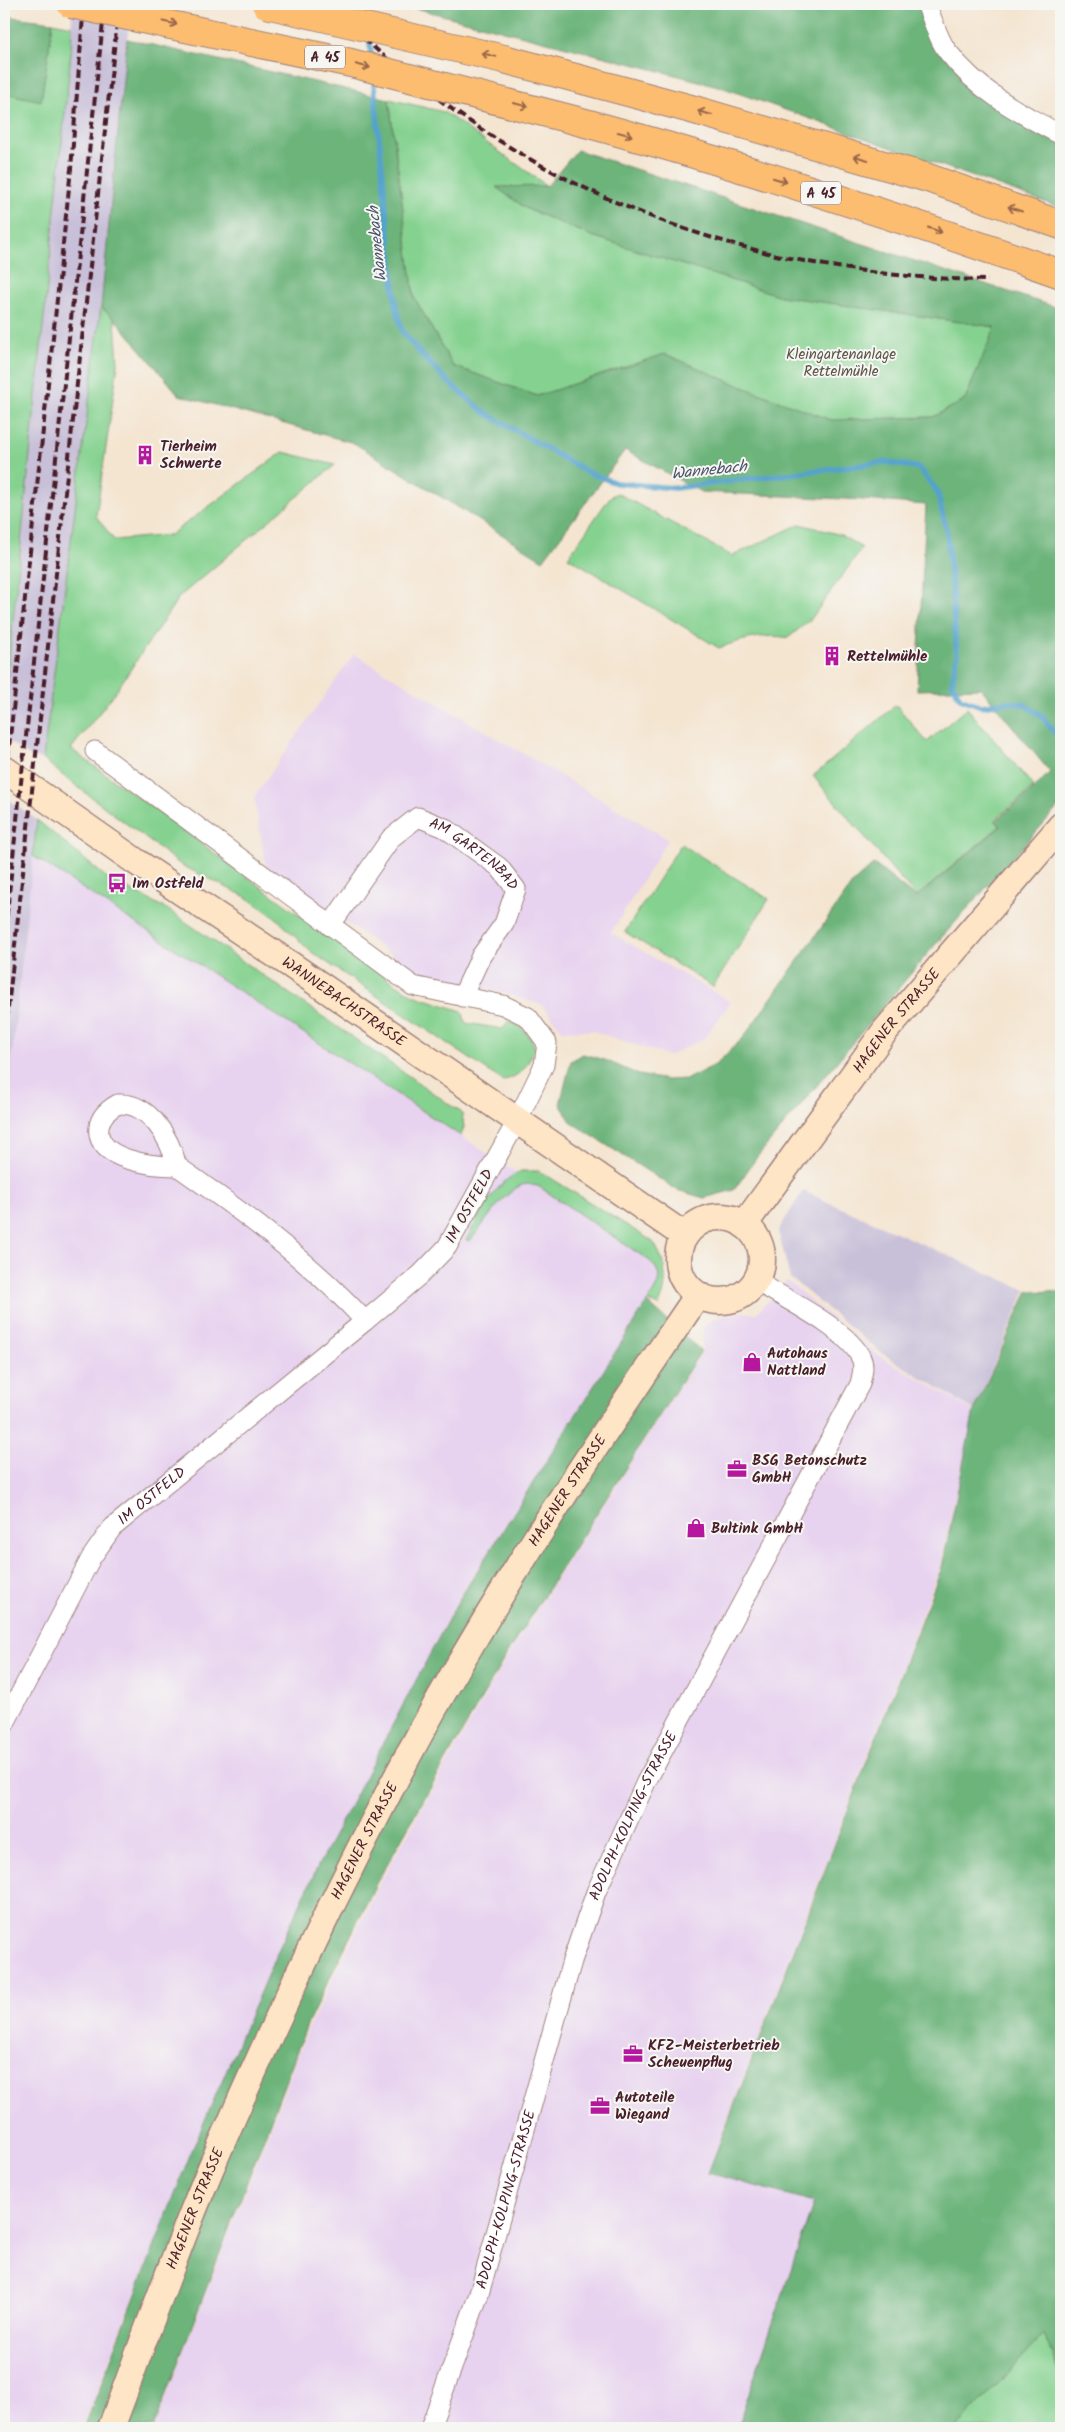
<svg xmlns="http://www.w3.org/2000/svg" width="1065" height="2432" font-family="Kalam,sans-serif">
<rect width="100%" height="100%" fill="#f6f6f2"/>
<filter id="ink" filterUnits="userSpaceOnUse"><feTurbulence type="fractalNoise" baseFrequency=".02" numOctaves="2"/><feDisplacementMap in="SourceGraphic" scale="10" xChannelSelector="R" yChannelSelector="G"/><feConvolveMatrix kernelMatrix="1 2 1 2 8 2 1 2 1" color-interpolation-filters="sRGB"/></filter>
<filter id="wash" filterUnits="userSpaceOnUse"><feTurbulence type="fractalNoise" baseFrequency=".0096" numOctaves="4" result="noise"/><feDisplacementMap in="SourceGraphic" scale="20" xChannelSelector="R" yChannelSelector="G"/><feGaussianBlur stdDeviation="1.12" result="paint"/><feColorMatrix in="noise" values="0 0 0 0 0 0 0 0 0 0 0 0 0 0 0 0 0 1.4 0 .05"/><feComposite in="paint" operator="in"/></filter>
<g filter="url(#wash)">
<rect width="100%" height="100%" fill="#f4e5d1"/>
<path fill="#e7d2ef" d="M 354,654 L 668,839 L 611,933 L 731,1002 L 704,1038 L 669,1056 L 593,1031 L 562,1030 L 542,1005 L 494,990 L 425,978 L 266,866 L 254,797 Z
M 33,856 L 650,1260 L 659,1274 L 659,1282 L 647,1302 L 456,1603 L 276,1955 L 190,2155 L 82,2428 L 4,2428 L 4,1128 Z
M 787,1281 L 878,1355 L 974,1411 L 940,1567 L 707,2173 L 814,2202 L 737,2428 L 154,2428 L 309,2027 L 380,1883 L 511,1650 L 702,1352 L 703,1327 L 714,1318 L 745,1312 L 756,1314 Z"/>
<path fill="#c8bfd8" d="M 72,4 L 131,4 L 101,307 L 43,759 L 32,758 L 4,738 L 4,711 L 71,53 Z
M 4,796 L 37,820 L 4,1128 Z
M 803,1191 L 1026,1290 L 974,1410 L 880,1352 L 790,1278 L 778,1231 Z"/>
<path fill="#85d290" stroke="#68785e" d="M 53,22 L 72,26 L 71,53 L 7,679 L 4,678 L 4,93 L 41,100 Z
M 389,99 L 444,112 L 547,186 L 497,188 L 527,209 L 592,236 L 781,296 L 995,327 L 965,400 L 933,417 L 831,420 L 740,386 L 665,354 L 537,396 L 453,366 L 414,297 Z
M 101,307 L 115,319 L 118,364 L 96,516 L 114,540 L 170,535 L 283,452 L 335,465 L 179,597 L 114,694 L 71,749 L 378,972 L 413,995 L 462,1011 L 466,1023 L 503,1029 L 508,1021 C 522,1026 530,1035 535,1048 C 526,1068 523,1074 503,1081 L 310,951 L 275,917 L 244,896 L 181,865 L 66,778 L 43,759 Z
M 617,493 L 732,556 L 800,524 L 841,535 L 862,548 L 811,619 L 788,638 C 765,633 740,640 719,648 L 568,557 L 610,497 Z
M 896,705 L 927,742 L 967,708 L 1034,787 L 995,820 L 1000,826 L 916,897 L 813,776 Z
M 37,820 L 107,878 L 167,909 L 462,1113 L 464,1127 L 461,1136 L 33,856 Z
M 681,844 L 769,899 L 713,987 L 625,932 Z
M 521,1171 L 538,1171 L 546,1175 L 652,1241 C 666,1259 670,1287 658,1306 L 648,1301 C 658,1285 665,1276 650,1261 L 538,1186 C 535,1186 530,1184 526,1184 C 506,1187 483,1226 470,1241 L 466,1240 C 481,1214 493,1184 521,1171 Z
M 1044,2334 L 1061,2378 L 1061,2428 L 957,2428 Z"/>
<path fill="#6cb47a" stroke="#5b6a52" d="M 399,4 L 924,4 L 948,57 L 1061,129 L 1061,208 L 718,86 Z
M 4,16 L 53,22 L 41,101 L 4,93 Z
M 127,39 L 389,99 L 414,297 L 453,366 L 537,396 L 665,354 L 740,386 L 831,420 L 933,417 L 965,400 L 995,327 L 781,296 L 592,236 L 527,209 L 496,187 L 547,186 L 577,150 L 1061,309 L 1061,804 L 934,946 L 757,1157 L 734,1190 L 704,1198 L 677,1190 L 572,1123 L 560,1104 L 571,1061 L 583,1054 L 605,1060 L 639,1075 L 667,1080 L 687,1079 L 715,1065 L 743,1038 L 853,883 L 874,864 L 916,898 L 1001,826 L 996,821 L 1036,787 L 1050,772 L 981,688 L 917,690 L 926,505 L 865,500 L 701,492 L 625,450 L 543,560 L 354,443 L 179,395 L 115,319 L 101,307 Z
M 1028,1291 L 1061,1292 L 1061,2378 L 1044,2334 L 957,2428 L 737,2428 L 814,2202 L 708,2173 L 942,1567 L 974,1411 Z
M 647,1302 L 701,1351 L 509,1650 L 377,1882 L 307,2025 L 153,2428 L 84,2428 L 190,2155 L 276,1955 L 319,1864 L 457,1603 Z"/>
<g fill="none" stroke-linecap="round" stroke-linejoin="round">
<path stroke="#54a2cd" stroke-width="5.5" d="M 366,4 L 368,19
M 369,36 L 372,61
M 373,76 L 396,307 L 402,331 L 418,351 L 448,382 L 484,412 L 587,472 L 616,483 L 675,488 L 885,462 L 919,468 L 937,491 L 947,533 L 957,655 L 952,683 L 960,698 L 981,706 L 1008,702 L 1023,704 L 1041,715 L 1061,741"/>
</g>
</g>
<g filter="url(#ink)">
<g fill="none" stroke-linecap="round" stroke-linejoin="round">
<defs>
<g id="street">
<path d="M 926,4 C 933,19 938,40 948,52 C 978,91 1019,113 1061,135"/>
<path d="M 95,751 L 413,986 L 503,1005 L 528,1017 L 547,1043 L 544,1065 L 517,1121 L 447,1247 L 421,1274 L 365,1321"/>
<path id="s1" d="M 330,926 L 391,838 L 418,817 L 445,828 L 499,867 L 516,889 L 504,924 L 481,956 L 462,997"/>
<path id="s2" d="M 4,1725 L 91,1558 L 112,1528 L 365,1321 C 310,1261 244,1213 177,1166 C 155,1166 94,1161 99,1127 C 100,1116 109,1109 118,1104 C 150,1102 170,1139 177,1166"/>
<path id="s3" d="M 430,2428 L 479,2294 L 572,1961 L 596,1892 L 646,1782 L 860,1384 C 862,1375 865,1366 861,1358 C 849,1330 782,1297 756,1281"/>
</g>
<g id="secondary">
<path id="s4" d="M 4,769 L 135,861 L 291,965 L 685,1236"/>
<circle cx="720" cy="1259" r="42"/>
<path id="s5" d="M 744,1225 L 885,1031 L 1061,826"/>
<path id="s6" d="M 111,2428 C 143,2342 174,2255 210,2170 C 266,2040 326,1912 392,1786 C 481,1615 589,1454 698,1295"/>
</g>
<path id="highway" d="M 587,81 L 691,109 L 928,178 L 1061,225
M 578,121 C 741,165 901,218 1061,274"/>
</defs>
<use href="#street" stroke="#9f827e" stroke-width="21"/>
<use href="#secondary" stroke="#9f827e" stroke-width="29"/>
<use href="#highway" stroke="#9f827e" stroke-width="30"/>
<use href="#street" stroke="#fff" stroke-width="19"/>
<use href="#secondary" stroke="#fee5c5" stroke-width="26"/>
<use href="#highway" stroke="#fcbd6f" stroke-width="28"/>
<path stroke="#4a1f2b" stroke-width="4" stroke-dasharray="8 4" stroke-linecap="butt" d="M 331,4 C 364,42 401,71 441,101 C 600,219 791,278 988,280
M 4,794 L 71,169 L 84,4
M 4,940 L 105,4
M 4,1044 L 119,4"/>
<defs>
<path id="highway-bridge" d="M 71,4 L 351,63 L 578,121
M 266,4 L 504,59 L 587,81"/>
</defs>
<use href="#highway-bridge" stroke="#9f827e" stroke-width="30" stroke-linecap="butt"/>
<use href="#highway-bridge" stroke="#fcbd6f" stroke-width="28"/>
</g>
<defs><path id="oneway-shaft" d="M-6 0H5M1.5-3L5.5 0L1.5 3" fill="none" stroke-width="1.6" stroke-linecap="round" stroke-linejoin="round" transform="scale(1.25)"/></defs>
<g stroke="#9a664a">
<use href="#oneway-shaft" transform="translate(170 23) rotate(12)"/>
<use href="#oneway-shaft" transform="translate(489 55) rotate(-167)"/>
<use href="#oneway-shaft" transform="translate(363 66) rotate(14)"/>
<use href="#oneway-shaft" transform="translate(521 105) rotate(15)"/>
<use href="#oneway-shaft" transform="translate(705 113) rotate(-164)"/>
<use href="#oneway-shaft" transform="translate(625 134) rotate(15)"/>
<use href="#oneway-shaft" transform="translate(861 158) rotate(-164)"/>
<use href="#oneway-shaft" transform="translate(780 180) rotate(17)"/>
<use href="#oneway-shaft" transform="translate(1015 209) rotate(-161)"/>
<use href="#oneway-shaft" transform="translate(935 230) rotate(19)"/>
</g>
</g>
<defs>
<symbol id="building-bare" viewBox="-9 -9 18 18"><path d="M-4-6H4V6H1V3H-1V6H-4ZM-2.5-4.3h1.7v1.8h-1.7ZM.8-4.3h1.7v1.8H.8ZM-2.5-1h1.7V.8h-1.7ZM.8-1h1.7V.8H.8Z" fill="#b5179e" stroke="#f6f6f2" stroke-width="2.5" paint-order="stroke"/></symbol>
<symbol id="bus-bare" viewBox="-9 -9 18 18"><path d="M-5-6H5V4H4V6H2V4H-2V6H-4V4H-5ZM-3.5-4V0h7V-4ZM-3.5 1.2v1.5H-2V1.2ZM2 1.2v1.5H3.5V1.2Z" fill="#b5179e" stroke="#f6f6f2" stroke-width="2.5" paint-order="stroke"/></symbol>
<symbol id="shop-bare" viewBox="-9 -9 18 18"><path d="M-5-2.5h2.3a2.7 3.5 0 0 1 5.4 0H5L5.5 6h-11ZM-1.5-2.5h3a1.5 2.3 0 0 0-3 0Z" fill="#b5179e" stroke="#f6f6f2" stroke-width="2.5" paint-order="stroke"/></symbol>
<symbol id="office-bare" viewBox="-9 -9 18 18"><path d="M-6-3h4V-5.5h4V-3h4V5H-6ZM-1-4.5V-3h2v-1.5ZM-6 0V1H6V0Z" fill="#b5179e" stroke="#f6f6f2" stroke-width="2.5" paint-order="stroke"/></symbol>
</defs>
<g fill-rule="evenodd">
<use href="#building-bare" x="131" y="441" width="28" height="28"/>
<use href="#building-bare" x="818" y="642" width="28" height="28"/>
<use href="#bus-bare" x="103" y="869" width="28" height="28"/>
<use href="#shop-bare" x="738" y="1348" width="28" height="28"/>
<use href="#office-bare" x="723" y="1455" width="28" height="28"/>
<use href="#shop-bare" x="682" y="1514" width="28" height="28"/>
<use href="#office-bare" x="619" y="2040" width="28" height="28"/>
<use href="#office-bare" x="586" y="2092" width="28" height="28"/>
</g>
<g text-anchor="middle" stroke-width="4" stroke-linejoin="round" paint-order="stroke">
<g fill="#f6f6f2" stroke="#7e6067" stroke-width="1">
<rect x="305" y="45.5" width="40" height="23" rx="4"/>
<rect x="801" y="181.5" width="40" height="23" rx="4"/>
</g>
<g font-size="14" font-weight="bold" fill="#4a1f2b">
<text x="325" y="62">A 45</text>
<text x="821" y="198">A 45</text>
</g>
<g font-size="15" fill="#5c5549" stroke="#f6f6f2">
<text x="841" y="359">Kleingartenanlage<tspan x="841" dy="17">Rettelmühle</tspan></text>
</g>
<g font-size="15" font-weight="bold" fill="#4a1f2b" stroke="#f6f6f2" text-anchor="start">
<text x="160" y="451">Tierheim<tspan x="160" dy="17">Schwerte</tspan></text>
<text x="847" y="661">Rettelmühle</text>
<text x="132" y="888">Im Ostfeld</text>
<text x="767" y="1358">Autohaus<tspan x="767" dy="17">Nattland</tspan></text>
<text x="752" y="1465">BSG Betonschutz<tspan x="752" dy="17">GmbH</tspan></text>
<text x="711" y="1533">Bultink GmbH</text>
<text x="648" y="2050">KFZ-Meisterbetrieb<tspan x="648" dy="17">Scheuenpflug</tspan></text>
<text x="615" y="2102">Autoteile<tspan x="615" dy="17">Wiegand</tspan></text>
</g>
<g font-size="15" fill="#4a1f2b" stroke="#f6f6f2">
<text dy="5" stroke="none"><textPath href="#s1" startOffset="209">AM GARTENBAD</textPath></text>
<text dy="5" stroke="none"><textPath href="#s4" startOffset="412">WANNEBACHSTRASSE</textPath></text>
<text dy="5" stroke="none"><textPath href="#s5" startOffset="255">HAGENER STRASSE</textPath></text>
<text transform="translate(469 1206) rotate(-61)" y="5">IM OSTFELD</text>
<text dy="5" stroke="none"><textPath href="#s6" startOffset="1045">HAGENER STRASSE</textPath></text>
<text dy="5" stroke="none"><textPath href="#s2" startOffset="276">IM OSTFELD</textPath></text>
<text dy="5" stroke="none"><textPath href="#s3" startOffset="646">ADOLPH-KOLPING-STRASSE</textPath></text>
<text dy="5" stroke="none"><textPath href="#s6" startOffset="640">HAGENER STRASSE</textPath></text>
<text dy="5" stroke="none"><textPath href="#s3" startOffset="241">ADOLPH-KOLPING-STRASSE</textPath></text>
<text dy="5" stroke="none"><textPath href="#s6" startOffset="235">HAGENER STRASSE</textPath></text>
</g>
<g font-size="16" font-style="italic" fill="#4e536c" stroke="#f6f6f2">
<text transform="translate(376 244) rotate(-96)" y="6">Wannebach</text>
<text transform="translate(709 469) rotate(-6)" y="6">Wannebach</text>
</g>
</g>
<rect width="1065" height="2432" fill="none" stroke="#f6f6f2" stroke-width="20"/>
</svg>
